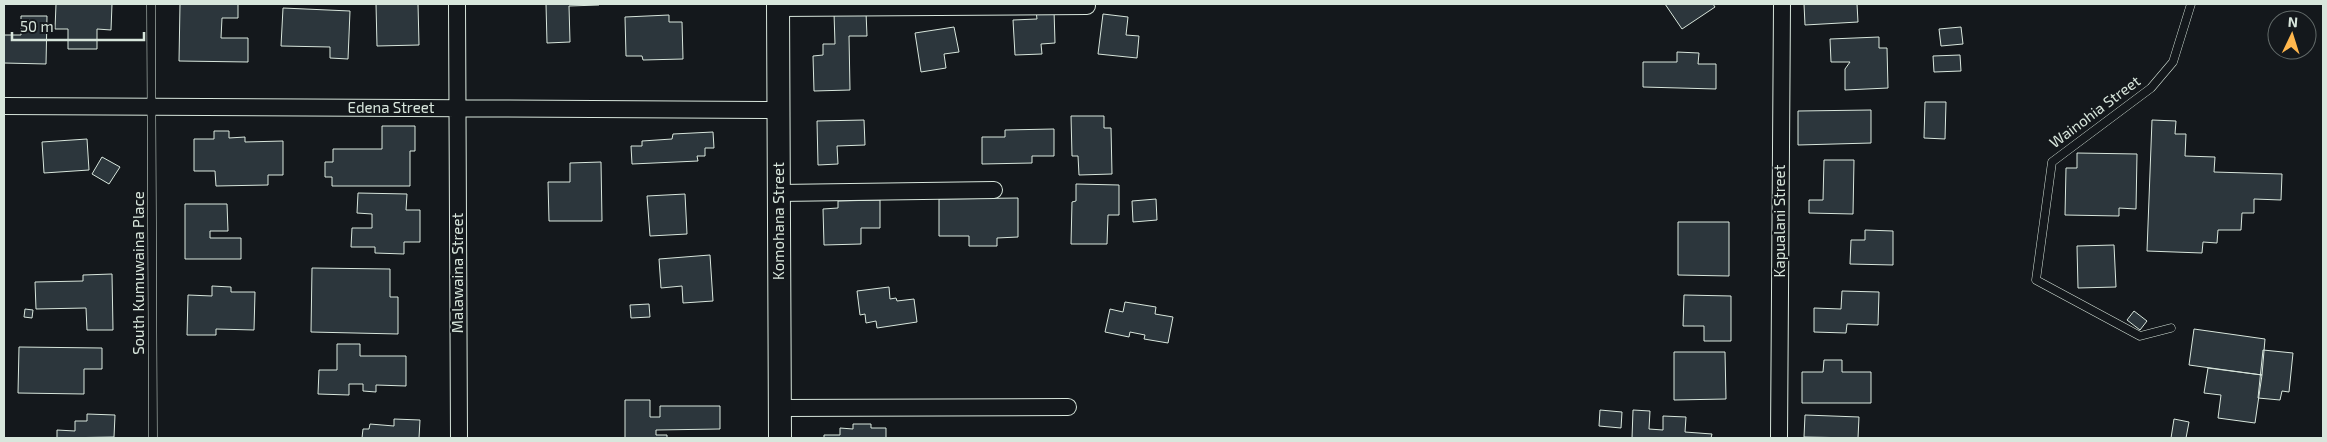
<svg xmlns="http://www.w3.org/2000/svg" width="2327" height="442" font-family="'Exo 2',sans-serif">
<rect width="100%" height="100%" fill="#14181c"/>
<path fill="#2c363c" stroke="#d8e6dc" d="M 56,4 L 112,4 L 111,30 L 97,29 L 97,49 L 68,49 L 68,29 L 55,29 Z
M 180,4 L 238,4 L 238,18 L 222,18 L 221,38 L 248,38 L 248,62 L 179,61 Z
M 376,4 L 418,4 L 419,45 L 377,46 Z
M 546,4 L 599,4 L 599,5 L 569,6 L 570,42 L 547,43 Z
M 1665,4 L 1713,4 L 1715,7 L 1682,29 Z
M 1804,4 L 1857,4 L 1858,22 L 1805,25 Z
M 283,8 L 350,11 L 348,59 L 330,58 L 330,47 L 281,46 Z
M 1054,10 L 1055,43 L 1041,44 L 1042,54 L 1015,55 L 1013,20 L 1037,19 L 1036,11 Z
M 866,12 L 867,36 L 849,36 L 850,90 L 814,91 L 813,56 L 823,55 L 823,44 L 835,44 L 834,13 Z
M 1103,14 L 1128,17 L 1126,35 L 1139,36 L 1137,58 L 1098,54 Z
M 669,15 L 669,22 L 682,22 L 683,59 L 643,60 L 642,56 L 626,56 L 625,17 Z
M 21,16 L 47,16 L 46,64 L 4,63 L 4,35 L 21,35 Z
M 954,27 L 959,52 L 944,54 L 946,68 L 921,72 L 915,33 Z
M 1961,27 L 1963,44 L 1941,46 L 1939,29 Z
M 1879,37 L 1879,48 L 1887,48 L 1888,88 L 1845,90 L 1845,69 L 1850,62 L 1831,62 L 1830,39 Z
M 1677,52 L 1699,53 L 1698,64 L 1716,64 L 1716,89 L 1643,87 L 1643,62 L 1677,62 Z
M 1960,55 L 1961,71 L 1934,72 L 1933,56 Z
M 1925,102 L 1946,102 L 1945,139 L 1924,138 Z
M 1871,110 L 1871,143 L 1798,145 L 1798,111 Z
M 1071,116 L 1104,116 L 1104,128 L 1111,128 L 1112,174 L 1079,175 L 1078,156 L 1072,156 Z
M 864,120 L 865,145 L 837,146 L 838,164 L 818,165 L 817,121 Z
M 2152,120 L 2176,121 L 2175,134 L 2186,134 L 2185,156 L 2215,157 L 2214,172 L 2282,174 L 2281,200 L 2254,199 L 2254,213 L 2242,213 L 2241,230 L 2218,230 L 2217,243 L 2203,242 L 2202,253 L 2147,251 Z
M 382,126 L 415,126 L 415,151 L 410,151 L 410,186 L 332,186 L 332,177 L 325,177 L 325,162 L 333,162 L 333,149 L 382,149 Z
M 1054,129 L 1054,156 L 1032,156 L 1032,163 L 982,164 L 982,137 L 1005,137 L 1005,130 Z
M 214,131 L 229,131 L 229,138 L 245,137 L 245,142 L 283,141 L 283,175 L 268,175 L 268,185 L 216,186 L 215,171 L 194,171 L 194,139 L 214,139 Z
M 713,132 L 714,148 L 705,148 L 705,156 L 697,156 L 698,161 L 632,164 L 631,146 L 642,146 L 642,141 L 672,139 L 673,134 Z
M 87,139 L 89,170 L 44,173 L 42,142 Z
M 2077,153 L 2137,154 L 2136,209 L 2119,208 L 2119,216 L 2065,215 L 2066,168 L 2077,168 Z
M 102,157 L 120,167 L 109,184 L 92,174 Z
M 1824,160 L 1854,160 L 1853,214 L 1809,213 L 1809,200 L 1823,200 Z
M 601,162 L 602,221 L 549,221 L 548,182 L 570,182 L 570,163 Z
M 1076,184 L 1119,185 L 1119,215 L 1108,215 L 1107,244 L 1071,244 L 1072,202 L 1076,201 Z
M 358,193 L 407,194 L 406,210 L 420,210 L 420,242 L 404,242 L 404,254 L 375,253 L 375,247 L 351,247 L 352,228 L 372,228 L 372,214 L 357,213 Z
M 685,194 L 687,234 L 650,236 L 647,196 Z
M 1018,198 L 1018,237 L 997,238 L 997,246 L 969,246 L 969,236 L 939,236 L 939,199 Z
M 1156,199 L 1157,220 L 1133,222 L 1132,201 Z
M 880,200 L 880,228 L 861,228 L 861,244 L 824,245 L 823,209 L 838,208 L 838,201 Z
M 185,204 L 227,204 L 228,231 L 210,231 L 210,238 L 241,238 L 241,259 L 185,259 Z
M 1678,222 L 1729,222 L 1729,276 L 1678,275 Z
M 1865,230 L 1893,231 L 1893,265 L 1850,264 L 1851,240 L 1865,240 Z
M 2114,245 L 2116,287 L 2078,288 L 2077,246 Z
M 710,255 L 713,301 L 683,303 L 682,286 L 661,288 L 659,259 Z
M 312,268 L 390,269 L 390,297 L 398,297 L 398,334 L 311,332 Z
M 112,274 L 113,330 L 87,330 L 86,308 L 36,309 L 35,282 L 83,281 L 83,275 Z
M 212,286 L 231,287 L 231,292 L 255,292 L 254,330 L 216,329 L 216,335 L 187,335 L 188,295 L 212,296 Z
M 889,287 L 890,299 L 896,298 L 897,301 L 914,299 L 917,322 L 877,328 L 876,321 L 866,323 L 865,314 L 860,315 L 857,291 Z
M 1842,291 L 1879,292 L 1878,325 L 1847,324 L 1846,333 L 1814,332 L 1814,308 L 1841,309 Z
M 1684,295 L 1731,296 L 1731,341 L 1704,341 L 1704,326 L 1683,326 Z
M 1125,302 L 1156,307 L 1155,314 L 1173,317 L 1168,343 L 1144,339 L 1145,335 L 1130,332 L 1129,337 L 1105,332 L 1110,309 L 1123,312 Z
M 649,304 L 650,317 L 631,318 L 630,305 Z
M 25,309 L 33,310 L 32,318 L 24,317 Z
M 2134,311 L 2147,321 L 2140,330 L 2127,320 Z
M 2194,329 L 2265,339 L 2262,375 L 2189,365 Z
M 337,344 L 360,344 L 360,356 L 406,356 L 406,386 L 376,385 L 376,392 L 363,391 L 363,384 L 349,384 L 349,395 L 318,394 L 319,370 L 337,370 Z
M 19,347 L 102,348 L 102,369 L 84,369 L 84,394 L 18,393 Z
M 2263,350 L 2293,353 L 2289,392 L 2282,391 L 2280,400 L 2258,398 Z
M 1674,352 L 1725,352 L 1726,399 L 1674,400 Z
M 1824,360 L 1842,360 L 1842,372 L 1871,372 L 1871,403 L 1802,403 L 1802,372 L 1823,372 Z
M 2208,368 L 2262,375 L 2255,423 L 2218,418 L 2221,395 L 2204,393 Z
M 625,400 L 650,400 L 650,417 L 660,417 L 660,406 L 720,406 L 720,429 L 656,430 L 656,435 L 667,435 L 667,438 L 625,438 Z
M 1600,410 L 1622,412 L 1621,428 L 1599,426 Z
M 1633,410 L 1650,411 L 1649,429 L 1663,430 L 1663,416 L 1686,417 L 1685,432 L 1712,434 L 1711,438 L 1632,438 Z
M 87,414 L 115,415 L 114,437 L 57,438 L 57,430 L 75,431 L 75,421 L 87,421 Z
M 1805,415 L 1859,417 L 1858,438 L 1804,437 Z
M 394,419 L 420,420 L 419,438 L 362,438 L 363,429 L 369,429 L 370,424 L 394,426 Z
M 2174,419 L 2189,422 L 2186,438 L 2171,438 Z
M 853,424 L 871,424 L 871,428 L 886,428 L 886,438 L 824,438 L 824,435 L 840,435 L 840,428 L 853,429 Z"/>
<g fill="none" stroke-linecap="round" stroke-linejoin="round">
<defs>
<path id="lane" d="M 151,4 L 153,438
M 2171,328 L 2140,336 L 2036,280 L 2052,162 L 2151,88 L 2173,62 L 2191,4"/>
<path id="street" d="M 457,4 L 459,438
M 778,8 L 1087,6
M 4,106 L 779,110
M 779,193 L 994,190
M 780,408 L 1068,407
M 1779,438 L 1782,4"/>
<path id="secondary" d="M 778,4 L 780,438"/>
</defs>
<use href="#lane" stroke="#d8e6dc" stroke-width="9"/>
<use href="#street" stroke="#d8e6dc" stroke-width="18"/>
<use href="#secondary" stroke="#d8e6dc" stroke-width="24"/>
<use href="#lane" stroke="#14181c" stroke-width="8"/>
<use href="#street" stroke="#14181c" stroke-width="16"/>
<use href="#secondary" stroke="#14181c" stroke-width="22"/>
</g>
<g text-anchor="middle" stroke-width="4" stroke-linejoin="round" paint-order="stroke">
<g font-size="15" fill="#d8e6dc" stroke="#14181c">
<text x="391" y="113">Edena Street</text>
<text transform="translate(2095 112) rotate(-37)" y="5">Wainohia Street</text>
<text transform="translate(779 221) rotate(-90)" y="5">Komohana Street</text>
<text transform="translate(1780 221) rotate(-90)" y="5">Kapualani Street</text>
<text transform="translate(139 273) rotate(-90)" y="5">South Kumuwaina Place</text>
<text transform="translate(458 273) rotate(-90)" y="5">Malawaina Street</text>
</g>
</g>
<rect width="2327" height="442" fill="none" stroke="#d8e6dc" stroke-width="10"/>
<g transform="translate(2292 35) rotate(4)"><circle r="24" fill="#14181c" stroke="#626a69"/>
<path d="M0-4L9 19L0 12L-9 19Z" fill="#ffb74d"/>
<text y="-8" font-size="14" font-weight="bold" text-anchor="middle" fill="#d8e6dc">N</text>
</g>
<path d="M12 32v8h132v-8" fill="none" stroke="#d8e6dc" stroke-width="2.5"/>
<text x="20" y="32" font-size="15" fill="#d8e6dc" stroke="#14181c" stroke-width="4" paint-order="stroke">50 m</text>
</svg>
